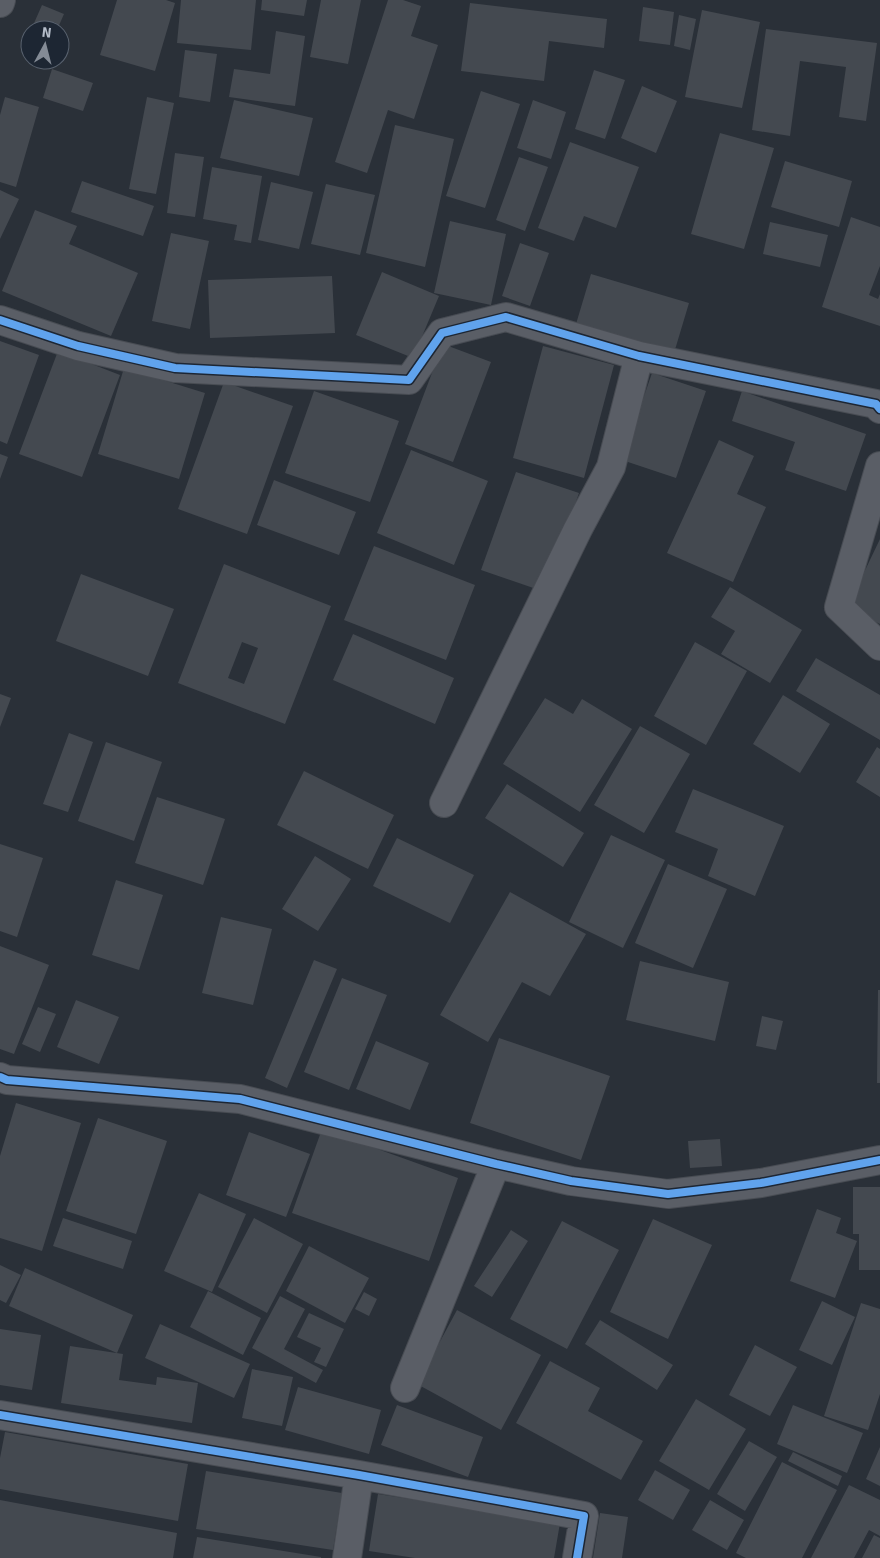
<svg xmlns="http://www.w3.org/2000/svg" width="880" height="1558" font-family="Signika,sans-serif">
<rect width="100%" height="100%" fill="#2a3038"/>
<path fill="#444950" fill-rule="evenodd" d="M 117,0 L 166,0 L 175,3 L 155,71 L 100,55 Z
M 181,0 L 256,0 L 251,50 L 177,43 Z
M 262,0 L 307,0 L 304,16 L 261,10 Z
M 321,0 L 361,0 L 348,64 L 310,57 Z
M 388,0 L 403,0 L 421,6 L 411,36 L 438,45 L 414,119 L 388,110 L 367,173 L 335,162 Z
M 470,3 L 607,19 L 604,48 L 549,41 L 544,81 L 461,71 Z
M 42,5 L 64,14 L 57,30 L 31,30 Z
M 643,7 L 674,12 L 670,45 L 639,41 Z
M 702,10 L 760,22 L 742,108 L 685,97 Z
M 679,15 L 696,19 L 690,50 L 674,46 Z
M 766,29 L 877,43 L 866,121 L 839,117 L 846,67 L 800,61 L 790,136 L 752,130 Z
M 276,31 L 305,36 L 295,106 L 229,97 L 234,69 L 270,74 Z
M 185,50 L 217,54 L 210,102 L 179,97 Z
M 52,69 L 93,83 L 83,111 L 43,98 Z
M 594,70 L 625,80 L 605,139 L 575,129 Z
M 642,86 L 677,101 L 656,153 L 621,138 Z
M 481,91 L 520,104 L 485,208 L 446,196 Z
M 5,97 L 39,107 L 16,187 L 0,182 L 0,115 Z
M 147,97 L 174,103 L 156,194 L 129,189 Z
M 234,100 L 313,118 L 299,176 L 220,158 Z
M 533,100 L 566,112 L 551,159 L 517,148 Z
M 395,125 L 454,139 L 425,267 L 366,253 Z
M 720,133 L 774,148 L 744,249 L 691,234 Z
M 570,142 L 639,167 L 616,228 L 584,216 L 574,241 L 538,228 Z
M 175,153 L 204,157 L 195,217 L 167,213 Z
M 519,157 L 548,167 L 525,231 L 496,220 Z
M 785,161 L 852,181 L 839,227 L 771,207 Z
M 212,167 L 262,176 L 251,243 L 234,240 L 237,225 L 203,219 Z
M 82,181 L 154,206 L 143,236 L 71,212 Z
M 271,182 L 313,192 L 299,249 L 258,240 Z
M 326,184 L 375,195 L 360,255 L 311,244 Z
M 0,190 L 19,199 L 0,239 Z
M 35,210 L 77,226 L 69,244 L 138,273 L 111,336 L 2,291 Z
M 851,217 L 880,227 L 880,266 L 869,295 L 878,299 L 880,294 L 880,326 L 822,307 Z
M 450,221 L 506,234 L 491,305 L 434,293 Z
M 770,222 L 828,235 L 820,267 L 763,254 Z
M 171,233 L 209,241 L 190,329 L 152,321 Z
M 520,243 L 549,253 L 530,306 L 502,296 Z
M 382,272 L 439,296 L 413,358 L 356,335 Z
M 591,274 L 689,303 L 674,353 L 576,324 Z
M 332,276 L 335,333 L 210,338 L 208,280 Z
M 0,341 L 39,355 L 7,444 L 0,441 Z
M 443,344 L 491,362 L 453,462 L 405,444 Z
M 543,346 L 614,365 L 584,478 L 513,458 Z
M 58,351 L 120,375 L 82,477 L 19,454 Z
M 124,368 L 205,393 L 179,479 L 98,454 Z
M 652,373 L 706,391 L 676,478 L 622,460 Z
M 224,382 L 293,406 L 247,534 L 178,509 Z
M 314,391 L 399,421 L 370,502 L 285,473 Z
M 742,391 L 866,434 L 846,491 L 785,470 L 795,442 L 732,421 Z
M 719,440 L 754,456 L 737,494 L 766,507 L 733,582 L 667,553 Z
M 411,450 L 488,481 L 454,565 L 377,533 Z
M 0,454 L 8,457 L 0,479 Z
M 516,472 L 579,493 L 545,592 L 481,570 Z
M 274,480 L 356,512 L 339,555 L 257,525 Z
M 880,539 L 880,624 L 847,608 Z
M 374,546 L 475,585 L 446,660 L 344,620 Z
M 224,564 L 331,606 L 285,724 L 178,683 ZM 242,642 L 258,648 L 244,684 L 228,678 Z
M 81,574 L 174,609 L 148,676 L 56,641 Z
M 730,587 L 802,630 L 770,683 L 721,654 L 735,631 L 711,617 Z
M 353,634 L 454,678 L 435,724 L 333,680 Z
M 695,642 L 747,671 L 706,745 L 654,716 Z
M 816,658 L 880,695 L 880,740 L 796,691 Z
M 0,694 L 11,698 L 0,727 Z
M 783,695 L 830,724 L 800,773 L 753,744 Z
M 545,698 L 573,714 L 582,699 L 632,729 L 580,812 L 503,764 Z
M 640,726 L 690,754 L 644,833 L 594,805 Z
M 69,733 L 93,742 L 68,812 L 43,804 Z
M 106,742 L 162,762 L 134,841 L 78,821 Z
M 877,747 L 880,749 L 880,797 L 856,782 Z
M 304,771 L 394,815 L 368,869 L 277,825 Z
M 507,784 L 584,833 L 563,867 L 485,818 Z
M 693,789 L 784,826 L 755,896 L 708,876 L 718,849 L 675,832 Z
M 157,797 L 225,819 L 203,885 L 135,863 Z
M 611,835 L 665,860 L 623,948 L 569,922 Z
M 397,838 L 474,875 L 450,923 L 373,886 Z
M 0,844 L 43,858 L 17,937 L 0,931 Z
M 315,856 L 351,879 L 318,931 L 282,909 Z
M 668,864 L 727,889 L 693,968 L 635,943 Z
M 116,880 L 163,895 L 139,970 L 92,955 Z
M 510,892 L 586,934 L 550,996 L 522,982 L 488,1042 L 440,1015 Z
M 221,917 L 272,929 L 253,1005 L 202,993 Z
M 0,946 L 49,965 L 14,1054 L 0,1049 Z
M 314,960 L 337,969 L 287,1088 L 265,1078 Z
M 640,961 L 729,982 L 715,1041 L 626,1020 Z
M 342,978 L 387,995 L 349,1090 L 304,1072 Z
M 878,990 L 880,990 L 880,1083 L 877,1083 Z
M 76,1000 L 119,1017 L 99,1064 L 57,1047 Z
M 38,1007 L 56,1014 L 40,1052 L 22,1044 Z
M 762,1016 L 783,1021 L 776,1050 L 756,1046 Z
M 499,1038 L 610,1076 L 581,1160 L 470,1123 Z
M 376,1041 L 429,1063 L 410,1110 L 356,1089 Z
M 16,1103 L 81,1123 L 42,1251 L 0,1238 L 0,1156 Z
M 98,1118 L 167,1141 L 136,1234 L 66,1211 Z
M 322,1129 L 458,1178 L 429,1261 L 292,1213 Z
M 249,1132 L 310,1154 L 286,1217 L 226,1195 Z
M 720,1139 L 722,1166 L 690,1168 L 688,1141 Z
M 853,1187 L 880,1187 L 880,1270 L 859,1270 L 859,1234 L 853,1234 Z
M 199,1193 L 246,1214 L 212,1292 L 164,1271 Z
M 817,1209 L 841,1218 L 836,1233 L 857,1241 L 835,1298 L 790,1281 Z
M 63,1218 L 132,1241 L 123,1269 L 53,1246 Z
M 254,1218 L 303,1244 L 267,1313 L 218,1287 Z
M 653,1219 L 712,1245 L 668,1339 L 610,1312 Z
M 562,1221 L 619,1250 L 567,1349 L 510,1319 Z
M 511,1230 L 528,1241 L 492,1297 L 474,1286 Z
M 309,1246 L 369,1278 L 345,1323 L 286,1291 Z
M 0,1265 L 21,1275 L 6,1303 L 0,1300 Z
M 25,1268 L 133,1315 L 117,1353 L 9,1306 Z
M 208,1291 L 261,1318 L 243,1355 L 190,1327 Z
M 364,1292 L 377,1299 L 369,1316 L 355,1309 Z
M 280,1296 L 305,1309 L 284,1349 L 323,1370 L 316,1383 L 252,1348 Z
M 822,1301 L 855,1317 L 832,1365 L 799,1350 Z
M 861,1303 L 880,1309 L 880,1394 L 868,1430 L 824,1416 Z
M 457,1310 L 541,1355 L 501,1430 L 417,1384 Z
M 309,1313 L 344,1329 L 326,1367 L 314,1362 L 321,1348 L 297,1337 Z
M 600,1320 L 673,1365 L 657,1390 L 585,1344 Z
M 160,1324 L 250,1364 L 234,1398 L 145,1358 Z
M 0,1329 L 41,1335 L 32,1390 L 0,1385 Z
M 755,1345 L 797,1367 L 770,1416 L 729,1395 Z
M 70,1346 L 123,1354 L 119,1380 L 156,1385 L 157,1377 L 198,1383 L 192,1423 L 61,1403 Z
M 550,1361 L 600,1388 L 588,1411 L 643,1441 L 621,1480 L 516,1423 Z
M 252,1369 L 293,1377 L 282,1426 L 242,1418 Z
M 298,1387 L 381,1410 L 369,1454 L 285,1430 Z
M 696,1399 L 746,1429 L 709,1490 L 659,1461 Z
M 397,1405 L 483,1437 L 468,1477 L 381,1445 Z
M 793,1405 L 863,1433 L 847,1473 L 777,1444 Z
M 5,1432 L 188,1464 L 178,1521 L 0,1489 L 0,1458 Z
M 749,1441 L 777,1457 L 745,1511 L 717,1494 Z
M 880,1447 L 880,1486 L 866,1479 Z
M 793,1452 L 842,1476 L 838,1486 L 788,1461 Z
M 782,1462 L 837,1490 L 802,1558 L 746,1558 L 736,1553 Z
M 655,1470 L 690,1490 L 673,1520 L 638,1500 Z
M 206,1471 L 342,1493 L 333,1550 L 196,1529 Z
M 849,1485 L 880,1500 L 880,1536 L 869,1530 L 854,1558 L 811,1558 Z
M 378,1494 L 560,1523 L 554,1558 L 415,1558 L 369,1551 Z
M 0,1500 L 177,1533 L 173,1558 L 0,1558 Z
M 710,1500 L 744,1520 L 727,1550 L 692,1530 Z
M 600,1513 L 628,1517 L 622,1558 L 593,1558 Z
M 874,1535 L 880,1538 L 880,1558 L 862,1558 Z
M 197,1537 L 321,1557 L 321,1558 L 193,1558 Z"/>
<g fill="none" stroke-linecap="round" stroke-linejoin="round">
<defs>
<path id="minor" d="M 0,3 L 1,0
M 0,320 L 78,346 L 175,368 L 409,380 L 442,333 L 506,317 L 639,356 L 876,404 L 880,409
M 880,466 L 839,607 L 880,646
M 444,803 L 578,529 L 611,467 L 639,356
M 0,1077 L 7,1080 L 240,1099 L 496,1164 L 571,1181 L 668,1194 L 761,1183 L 880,1160
M 405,1388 L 496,1164
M 0,1415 L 359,1475 L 584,1516 L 577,1558
M 347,1558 L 359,1475"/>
</defs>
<use href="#minor" stroke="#484c53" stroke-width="30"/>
<use href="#minor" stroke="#5a5e66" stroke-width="28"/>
<defs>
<path id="cycleway" d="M 0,320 L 78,346 L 175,368 L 409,380 L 442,333 L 506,317 L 639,356 L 876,404 L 880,409
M 0,1077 L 7,1080 L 240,1099 L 496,1164 L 571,1181 L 668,1194 L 761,1183 L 880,1160
M 0,1415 L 359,1475 L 584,1516 L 577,1558"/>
</defs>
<use href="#cycleway" stroke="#1d2633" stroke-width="11"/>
<use href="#cycleway" stroke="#60a3ed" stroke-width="8"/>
</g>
<g transform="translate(45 45) rotate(7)"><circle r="24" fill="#1d2633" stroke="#59626f"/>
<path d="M0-4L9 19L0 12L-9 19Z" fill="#848b96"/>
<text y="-8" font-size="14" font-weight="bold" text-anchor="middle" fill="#b4bcc9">N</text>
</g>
</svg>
